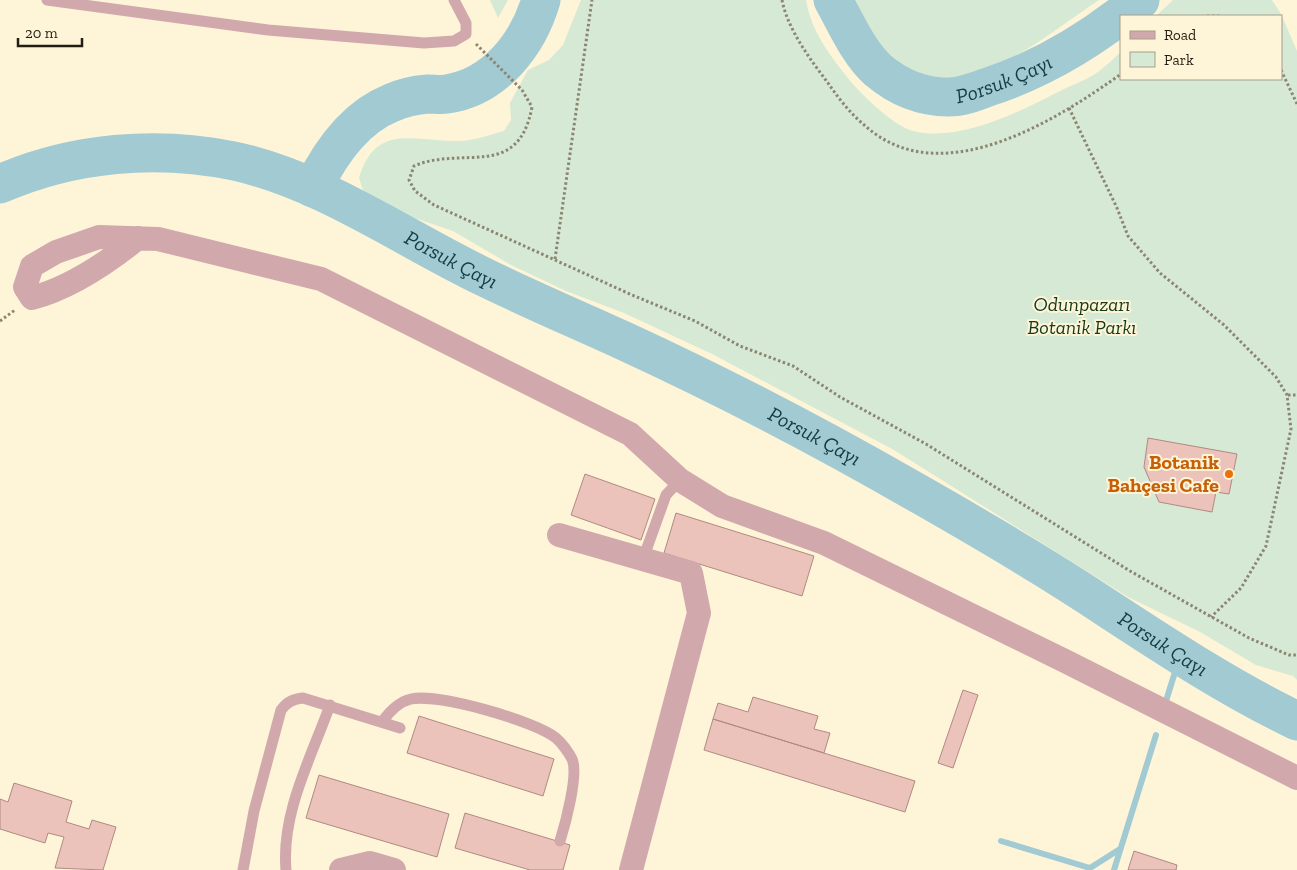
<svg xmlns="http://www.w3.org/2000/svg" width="1297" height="870" font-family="'Zilla Slab',serif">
<rect width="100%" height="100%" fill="#fef4d8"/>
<path fill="#d5e9d5" d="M 490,0 L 508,0 L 498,18 Z
M 581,0 L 806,0 C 811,29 826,50 844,73 C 856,90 893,126 913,131 C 960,143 1023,110 1064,89 C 1075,84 1088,79 1098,72 C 1106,66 1113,59 1121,52 L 1121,79 L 1281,79 L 1281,16 L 1156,16 L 1173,0 L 1272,0 L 1281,14 L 1297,51 L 1297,680 L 1293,676 L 1256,665 L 1200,632 L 1128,597 L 894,450 L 712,354 L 624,313 L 566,291 L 511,265 L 453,231 L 403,214 L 375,200 L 363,190 L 359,178 C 376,122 414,142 458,141 C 473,141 489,135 504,131 L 511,120 L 510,103 L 528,70 L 549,60 L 563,45 Z
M 856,0 L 1099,0 C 1043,36 963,113 896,59 C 891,54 883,50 878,44 C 870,34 860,13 856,0 Z"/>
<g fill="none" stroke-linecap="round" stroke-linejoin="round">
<path stroke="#a1cad2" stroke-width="6" d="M 1166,701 L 1180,656
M 1001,841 L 1090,868 L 1120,849
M 1114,870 L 1156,735"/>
<g stroke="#a1cad2" stroke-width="39">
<path id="s1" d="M 833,0 C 846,23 858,52 878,70 C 898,87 922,97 948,97 C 962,97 975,92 988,87 C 1044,69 1095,37 1140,0"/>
<path id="s2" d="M 0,184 C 73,152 157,145 234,161 C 322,180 403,238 484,277 C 529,299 576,319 622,340 C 720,385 818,436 912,490 C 979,528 1046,567 1110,610 C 1171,650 1231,689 1297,721"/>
<path d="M 313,188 C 330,153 354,118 391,103 C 402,98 415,95 428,94 C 434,94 441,95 447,94 C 495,87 528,44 541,0"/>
</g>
</g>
<path fill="#ecc3ba" stroke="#b08a82" d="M 1148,438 L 1237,454 L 1229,494 L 1216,492 L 1212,512 L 1159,502 L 1144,467 Z
M 585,474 L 655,499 L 641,540 L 571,515 Z
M 676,513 L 814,556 L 802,596 L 664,553 Z
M 963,690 L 978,695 L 953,768 L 938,763 Z
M 753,697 L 818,716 L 814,729 L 830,733 L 824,753 L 713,719 L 718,703 L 748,712 Z
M 419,716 L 554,759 L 543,796 L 407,753 Z
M 713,719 L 915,781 L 905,812 L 704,750 Z
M 319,775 L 449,814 L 437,857 L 306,818 Z
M 14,783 L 72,801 L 66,822 L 89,829 L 92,820 L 116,827 L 103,870 L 55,868 L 64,837 L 48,833 L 45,843 L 0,829 L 0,799 L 8,802 Z
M 465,813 L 570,845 L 563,870 L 530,870 L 455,848 Z
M 1134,851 L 1177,865 L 1176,870 L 1128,870 Z"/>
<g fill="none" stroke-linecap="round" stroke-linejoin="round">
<path stroke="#8c8571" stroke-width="3" stroke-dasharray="2.5 2.5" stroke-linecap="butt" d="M 782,0 C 788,30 810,59 828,83 C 841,102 855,119 874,133 C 949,188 1058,119 1121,74
M 1207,16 L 1221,16
M 476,44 L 522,90 L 532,107 C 518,181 463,145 414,166 L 409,180 L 415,191 L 434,205 L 632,295 L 695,321 L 740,346 L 793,366 L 840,397 L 926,444 L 1130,571 L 1249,638 L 1289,655 L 1297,655
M 1281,70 L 1297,104
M 1069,108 L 1117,208 L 1128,236 L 1160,273 L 1224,325 L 1276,377 L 1287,395 L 1291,429 L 1266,546 L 1241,588 L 1211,617
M 555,259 L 592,0
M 0,321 L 15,310
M 1288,395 L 1297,395"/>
<path stroke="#d1a9ad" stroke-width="11" d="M 47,0 L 268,30 L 424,43 L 454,41 L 466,34 L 466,23 L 454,0
M 643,559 L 666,495 L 680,480
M 382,722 C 389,712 398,702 411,699 C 438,693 535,721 556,738 C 562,743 569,753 572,759 C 579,774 565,825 560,841
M 243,870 L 254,811 L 281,710 C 287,702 293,699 303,698 L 400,728
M 286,870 C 281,813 311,758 330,705"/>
<path stroke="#d1a9ad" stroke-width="24" d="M 138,238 C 107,263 70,288 32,298 L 25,287 L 32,266 L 56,252 L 99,237 L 158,239 L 321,279 L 630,434 L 680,480 L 722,506 L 824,543 L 1065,661 L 1297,778
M 559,535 L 691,573 L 699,613 L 631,870
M 341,870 L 370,863 L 394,870"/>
</g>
<circle fill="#e8710a" stroke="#fef4d8" stroke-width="2" cx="1229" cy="474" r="5"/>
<g text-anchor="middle" stroke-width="4" stroke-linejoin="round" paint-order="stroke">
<g font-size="20" font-style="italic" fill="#143b18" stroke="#fef4d8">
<text x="1082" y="311">Odunpazarı<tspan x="1082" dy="23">Botanik Parkı</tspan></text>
</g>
<g font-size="20" font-weight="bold" fill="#c56008" stroke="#fef4d8" text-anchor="end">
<text x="1219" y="469">Botanik<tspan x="1219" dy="23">Bahçesi Cafe</tspan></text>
</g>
<g font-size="21" font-style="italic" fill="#143b42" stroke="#fef4d8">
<text dy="7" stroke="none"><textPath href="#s1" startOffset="219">Porsuk Çayı</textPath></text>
<text dy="7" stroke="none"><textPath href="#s2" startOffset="478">Porsuk Çayı</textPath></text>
<text dy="7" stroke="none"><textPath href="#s2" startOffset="882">Porsuk Çayı</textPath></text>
<text dy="7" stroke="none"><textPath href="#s2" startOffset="1288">Porsuk Çayı</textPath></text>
</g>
</g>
<rect x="1120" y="15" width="162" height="65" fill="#fef4d8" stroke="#a69e88"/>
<rect x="1130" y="31" width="25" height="8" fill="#d1a9ad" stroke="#a69e88"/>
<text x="1164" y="40" font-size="15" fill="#231e11">Road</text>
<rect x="1130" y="52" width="25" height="15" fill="#d5e9d5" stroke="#a69e88"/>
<text x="1164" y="65" font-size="15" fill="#231e11">Park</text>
<path d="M18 38v8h64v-8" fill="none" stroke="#231e11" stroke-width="2.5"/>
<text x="25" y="38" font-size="15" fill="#231e11" stroke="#fef4d8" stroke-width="4" paint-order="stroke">20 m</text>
</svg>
